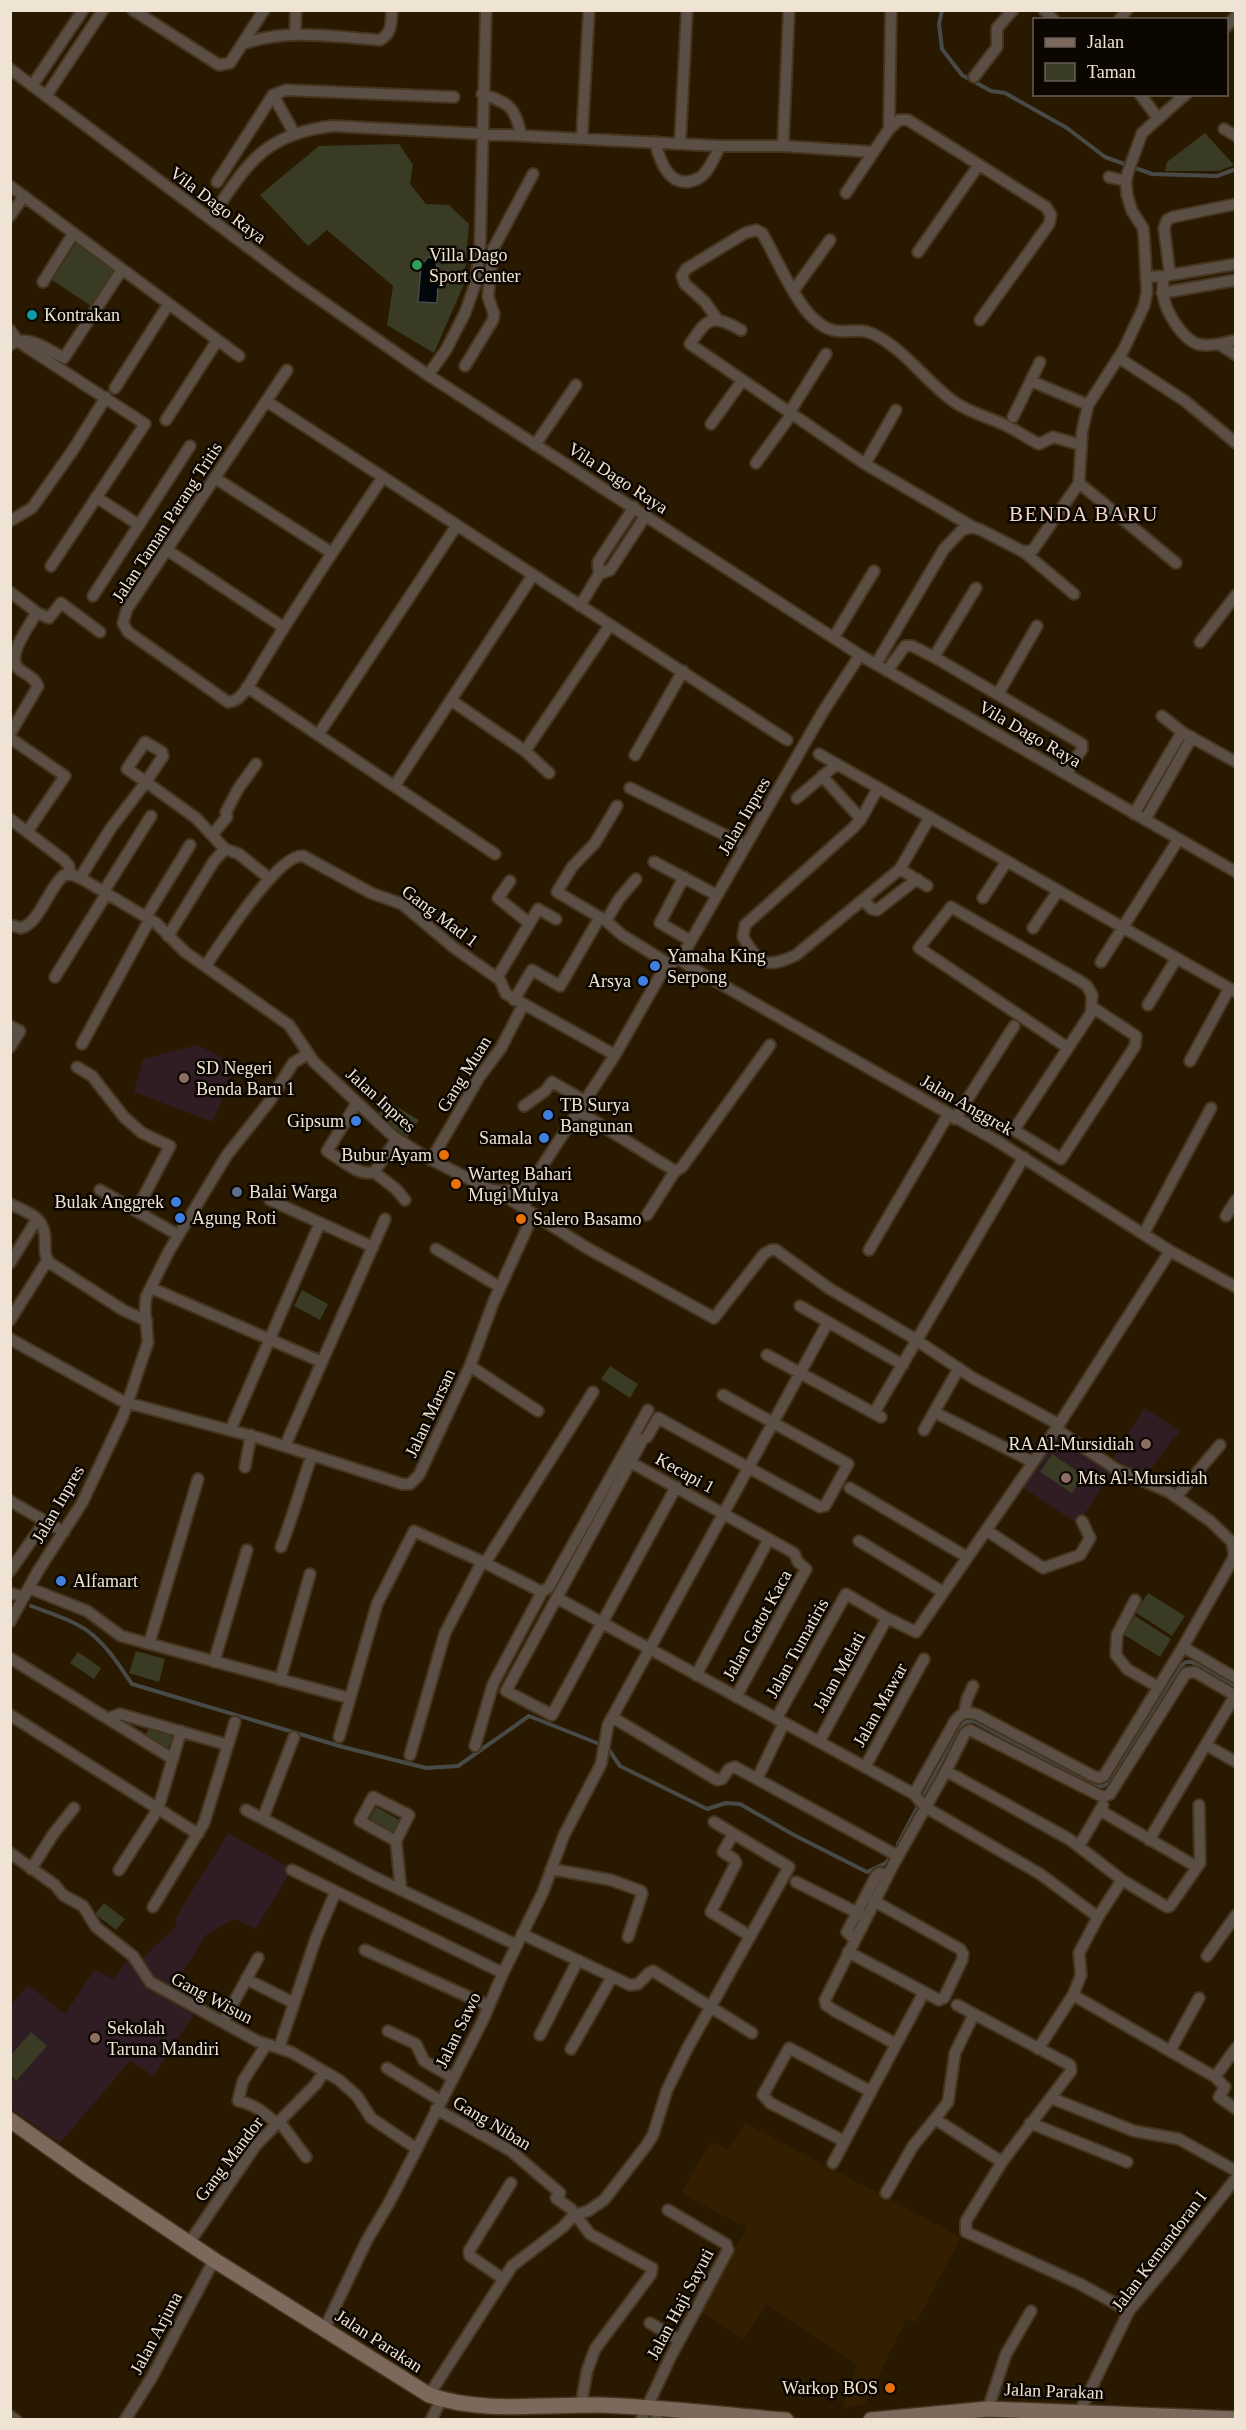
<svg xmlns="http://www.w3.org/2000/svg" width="1246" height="2430" font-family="Georgia,serif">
<rect width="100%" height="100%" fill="#291900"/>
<path fill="#331f00" d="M 745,2123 L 961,2237 L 916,2323 L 907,2318 L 865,2404 L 843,2409 L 857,2365 L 766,2304 L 744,2339 L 700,2311 L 747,2228 L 681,2193 L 711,2141 L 727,2150 Z"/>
<path fill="#301d23" d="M 197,1045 L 235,1064 L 213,1122 L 134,1092 L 143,1059 Z
M 1144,1408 L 1180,1431 L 1144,1478 L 1113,1458 Z
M 1055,1432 L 1113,1470 L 1078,1524 L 1019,1485 Z
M 228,1833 L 292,1869 L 256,1929 L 234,1919 L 206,1935 L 172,1989 L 151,1977 L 142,1959 L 176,1926 L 175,1919 Z
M 129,1958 L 141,1982 L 195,2013 L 154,2076 L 130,2061 L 60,2143 L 11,2109 L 11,2005 L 28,1985 L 65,2014 L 94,1970 L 113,1979 Z"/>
<path fill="#3a3b25" d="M 1205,133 L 1234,165 L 1219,171 L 1165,171 L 1167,162 Z
M 399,144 L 413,165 L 410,184 L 426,204 L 449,205 L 469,224 L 464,284 L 434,353 L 387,325 L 393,286 L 327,230 L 308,246 L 260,195 L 319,146 Z
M 77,242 L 116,271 L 91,306 L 52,280 Z
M 387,1101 L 419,1120 L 408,1137 L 376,1118 Z
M 302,1290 L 328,1304 L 320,1320 L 294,1306 Z
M 610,1366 L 638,1384 L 630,1398 L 601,1379 Z
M 1052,1454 L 1083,1475 L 1072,1493 L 1040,1472 Z
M 1148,1593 L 1185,1616 L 1172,1636 L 1135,1612 Z
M 1135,1616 L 1171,1639 L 1160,1657 L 1123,1634 Z
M 136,1651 L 165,1659 L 159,1682 L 129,1673 Z
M 78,1652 L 101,1668 L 94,1679 L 70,1663 Z
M 150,1726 L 173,1737 L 168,1748 L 145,1736 Z
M 376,1807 L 401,1821 L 395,1833 L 369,1820 Z
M 104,1903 L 125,1919 L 116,1930 L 95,1914 Z
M 31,2032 L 47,2046 L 16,2081 L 11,2075 L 11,2055 Z"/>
<path fill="#00080c" stroke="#484a48" stroke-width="1.5" d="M 428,257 L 435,259 L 437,267 L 439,267 L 437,303 L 418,302 L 421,266 Z"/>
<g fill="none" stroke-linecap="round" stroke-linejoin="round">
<path stroke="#484a48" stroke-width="4" d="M 942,10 L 939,24 L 942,49 L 962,75 L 991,91 L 1005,93 L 1067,128 L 1105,157 L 1152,174 L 1217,176 L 1236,169
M 31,1606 C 52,1614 77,1621 94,1636 C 110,1650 120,1667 132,1684 L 343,1747 L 426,1768 L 458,1766 L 529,1716 L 607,1747 L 620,1766 L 707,1809 L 726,1803 L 740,1804 L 794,1835 L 867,1872 L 886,1863 L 888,1860
M 898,1844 L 961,1725 L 967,1721 L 974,1721 L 1097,1787 L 1103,1786 L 1109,1783 L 1181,1666 L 1186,1662 L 1192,1662 L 1236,1686"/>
<defs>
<path id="street" d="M 133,10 L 219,65 L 230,63 L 264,10
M 1044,10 L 1054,20
M 1119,20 L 1127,10
M 1226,27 L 1236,16
M 295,35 L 296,10
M 243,44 C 286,28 335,37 380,40 C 392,33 391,24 392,10
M 10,69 L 296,283 L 428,375 L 860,655 L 1236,872
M 974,77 L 997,47 L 997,28 L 1013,10
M 32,86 L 83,10
M 482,94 C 509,103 515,106 521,135
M 1140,94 L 1157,117
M 273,95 L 294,133
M 46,96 L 103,10
M 889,129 L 891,10
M 1224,129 L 1236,136
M 582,137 L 589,10
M 655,142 C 660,162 671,193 699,178 C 709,172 715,156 720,146
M 680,144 L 687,10
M 783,146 L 789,10
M 1109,177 L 1126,181
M 217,182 L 273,95 L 286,90 L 454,97
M 10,186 L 239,356
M 846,193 L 889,129 L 899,120 L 908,120 L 1046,207 L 1051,215 L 1049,224 L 980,320
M 10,216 L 24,196
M 210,219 C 247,165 262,134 333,126 L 720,146 L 783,146 L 873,152
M 918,252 L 978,166
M 1170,275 L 1164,228 L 1167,220 L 1173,217 L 1236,204
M 1164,276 L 1236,264
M 1146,277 L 1164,276 C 1163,283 1162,289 1163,295 C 1166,312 1184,344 1203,345 C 1213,346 1225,343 1236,340
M 43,282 L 73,234
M 794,290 L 830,240
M 1162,293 L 1236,280
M 717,319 L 705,302 L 685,284 L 682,276 L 686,269 L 745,233 L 756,230 L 762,233 C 776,257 795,302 814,319 C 839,342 852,324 873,334 C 906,350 925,381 953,401 C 968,412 987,417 1003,424 C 1016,430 1027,438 1039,444 L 1053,437 L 1081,445
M 10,330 L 18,341 L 28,348 L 145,424 L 51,566
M 741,330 C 712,314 708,317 690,344 L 865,464 L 973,527
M 1219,344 L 1236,355
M 10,345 C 28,333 48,350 64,358 L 121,271
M 1119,358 L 1185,401 L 1236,443
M 465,366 L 493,320 L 494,314 L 488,297 L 493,249 L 533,174
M 287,370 L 127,609 L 123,623 L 128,632 L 228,702 C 242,702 251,681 258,670 C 297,604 340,541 383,477
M 428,375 L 446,350 L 465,313 L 476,282 L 480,246 L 486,10
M 1031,381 L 1088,405
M 115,388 L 168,305
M 266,401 L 787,740
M 789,413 L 826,354
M 1013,417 L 1040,362
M 166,420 L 217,341
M 711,424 L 742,381
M 535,445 L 576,385
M 756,463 L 791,415
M 865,464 L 896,410
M 215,478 L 332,553
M 1079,483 L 1176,563
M 96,497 L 139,525
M 634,507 L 598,562 L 599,574 L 610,570 L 646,515
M 10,521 L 32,508 L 73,450 L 106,397
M 167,550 L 283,627
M 1024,552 L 1074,594
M 10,592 L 35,611 L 35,615 C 28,629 4,658 20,670 C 27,675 35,678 38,686 L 10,734
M 93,596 L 190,446
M 580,606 L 599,574
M 35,612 L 49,618 L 61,603 L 100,632
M 834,637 L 874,571
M 1200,642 L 1236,595
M 934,657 L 976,588
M 876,664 L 944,549 L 962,530 L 973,527 L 981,530 L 1024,552 L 1033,550 L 1079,483 L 1082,432 L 1088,405 L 1124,349 L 1144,306 L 1147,292 L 1144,236 L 1143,228 L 1132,211 L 1127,195 L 1126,181 L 1128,172 L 1142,133 L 1186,94
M 887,671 L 905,646 L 912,646 L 934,657 L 1082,744 L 1082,749 L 1066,774
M 247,687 L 495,854
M 998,694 L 1037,626
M 452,701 L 525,751 L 549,773
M 1162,716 L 1182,732 L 1236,762
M 318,735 L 457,525
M 10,738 L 65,776 L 27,832
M 145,742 L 162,752 L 163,756 L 146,782 L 127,769 Z
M 525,751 L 610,625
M 819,754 L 1236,992
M 635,755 L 683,671
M 822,776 L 861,819
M 395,785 L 533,575
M 630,788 L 745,845
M 878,788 L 861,819 L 854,827 L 745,925 L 743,937 C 759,965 767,969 796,955 L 900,869 L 930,817
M 797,798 L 837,764
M 617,806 L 595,843 L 572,867 L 557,892 L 606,921 L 622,935 L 669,964
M 1134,814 L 1182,732
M 10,819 L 64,860 L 69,866 L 70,874
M 1145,820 L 1192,737
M 212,835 L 227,817 L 226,812 L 238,789 L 256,764
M 654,862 L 711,892
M 900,869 L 927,886
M 684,877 L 660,923 L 691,941
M 80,878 L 111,828 L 146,782 L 196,818 L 225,849 L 239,854 L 270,879
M 510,881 L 498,898 L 529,923
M 104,891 L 151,816
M 983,898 L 1007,861
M 863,900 L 872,909 L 877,910 L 917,879
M 146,917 L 190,845
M 606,921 L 619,899 L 636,879
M 10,925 L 21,928 C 40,923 48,888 64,875 L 73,875 L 84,880 L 156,923 L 185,952 L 289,1025 L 314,1062 L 394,1137 L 424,1156 L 489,1189 C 509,1195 527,1186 539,1171 L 615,1055 L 661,974 C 668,964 678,960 685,951 L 824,710 L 860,655
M 1033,928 L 1058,891
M 168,936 L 214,861 L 225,849
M 679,958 L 689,966 L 997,1141 L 1170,1251 L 1236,1287
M 1101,962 L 1178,840
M 206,965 C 221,944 277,854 303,856 L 371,893 L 402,904 L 453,947 L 500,980 L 506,994 L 615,1055
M 55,977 L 107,893
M 497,978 L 538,909 L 556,919
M 514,1000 L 532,970 L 560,986 L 600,917
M 1148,1005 L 1176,959
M 10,1026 L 20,1031 L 10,1047
M 82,1044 L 150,919
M 1068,1048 L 919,948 L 951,907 L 1080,981 L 1087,986 L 1092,995 L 1091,1013 L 1014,1130 L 1061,1159 L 1135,1046 L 1136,1036 L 1092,1007
M 1190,1061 L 1229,989
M 77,1067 L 92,1076 L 124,1117 L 142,1133 L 170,1146 L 136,1211
M 357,1103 L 327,1151 C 340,1159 359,1177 374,1172 L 397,1139
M 524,1106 L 545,1091 L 552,1082 L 585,1101
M 578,1111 L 675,1171
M 955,1119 L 1014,1026
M 431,1160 L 480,1076 L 501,1048 L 523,1005
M 374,1172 L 396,1189 L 405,1200
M 100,1190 L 178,1235
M 497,1191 L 587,1248 L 714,1318 L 764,1254 L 771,1250 L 776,1250 L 830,1289 L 910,1336 L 973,1378 L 1058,1424
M 270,1200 L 373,1247
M 10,1204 C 32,1214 47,1218 45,1245 C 45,1252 45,1257 50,1263 L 123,1310 L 147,1321
M 524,1209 L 531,1180
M 647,1215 L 675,1171 L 682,1167 L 770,1045
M 1226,1216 L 1236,1200
M 1144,1233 L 1211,1108
M 436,1249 L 500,1287
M 869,1250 L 948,1115
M 10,1263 L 37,1219
M 151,1288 L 322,1362
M 800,1306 L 903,1365
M 10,1320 L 47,1261
M 10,1339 L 124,1402 L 259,1438 L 402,1484 L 410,1484 L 419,1475 L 470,1366 L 493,1303 L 533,1215
M 767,1355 L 881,1417
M 470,1366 L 538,1411
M 874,1413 L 1024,1157
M 940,1415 L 1033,1462
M 233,1424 L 320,1223
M 924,1430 L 959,1368
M 288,1439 L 385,1219
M 630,1462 L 794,1553 L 798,1562 L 806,1569 L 736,1697
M 245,1467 L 251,1435
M 676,1487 L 552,1715 L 506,1691 L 643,1439 L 647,1437 L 658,1418 L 820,1507 L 825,1506 L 848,1464 L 723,1395
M 850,1488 L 967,1557
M 1176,1497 L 1220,1445
M 10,1501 L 64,1532
M 986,1530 L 1043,1568 L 1080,1555 L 1090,1538 L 1082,1521
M 859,1541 L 943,1592
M 281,1547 C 293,1516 301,1486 312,1455
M 485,1563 L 593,1392
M 10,1571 L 41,1527
M 29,1588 L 87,1611 L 121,1636 L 349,1698
M 10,1593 L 24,1597
M 557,1598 L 914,1794 L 925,1807 L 1040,1874 L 1098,1917
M 1135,1600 L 1117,1635 L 1116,1655 L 1127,1669 L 1158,1687
M 10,1622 L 38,1571 L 82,1503 L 123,1416 L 148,1342 L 145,1311 L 146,1297 L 169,1251 L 227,1155 L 269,1102 L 293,1063 L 308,1054
M 149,1644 L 198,1479
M 1183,1647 L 1236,1678
M 10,1658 L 173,1759
M 214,1662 L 247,1550
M 696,1675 L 769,1539
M 280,1680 L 310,1574
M 964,1713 L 967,1699 L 973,1686
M 10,1715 L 198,1834
M 612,1717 L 717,1780 L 722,1779 L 729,1769 L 735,1767 L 898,1856
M 109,1718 L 120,1714 L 228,1745
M 776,1719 L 846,1594 L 887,1618 L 916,1632 L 1056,1429 L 1170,1251
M 339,1737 L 377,1604 L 414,1531 L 483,1562 L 542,1592
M 819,1742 L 887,1618
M 1206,1745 L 1236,1762
M 475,1746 L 493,1684 L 542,1592 L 549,1587 L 648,1410
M 410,1755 L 445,1633 L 482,1562
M 865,1767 L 924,1659
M 946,1771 L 1069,1839 L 1122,1880 L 1167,1907 L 1170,1906 L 1200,1863 L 1199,1805
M 757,1779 L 784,1723
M 914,1794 L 955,1721 C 962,1712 968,1711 978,1715 L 1093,1776 L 1099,1778 L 1104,1776 L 1183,1647 L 1233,1559 L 1234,1554 L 1232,1542 L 1210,1521 L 1169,1492 L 1116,1469 L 1056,1429
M 1103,1797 L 1110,1794 L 1186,1673 L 1195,1672 L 1236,1696
M 246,1810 L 374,1877 L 517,1945
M 1101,1811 L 1197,1867
M 263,1818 L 294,1737
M 733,1834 L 723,1852 L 734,1859 L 736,1863 L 711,1912 L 750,1936
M 1149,1840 L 1236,1694
M 396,1841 L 360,1821 L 373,1797 L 409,1815 L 396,1841 L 401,1890
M 1079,1846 L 1103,1805
M 10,1853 L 55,1885 L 63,1895 L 83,1906 L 96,1927 L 133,1956 L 150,1982 L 257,2041 L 291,2052 L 339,2080 L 357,2096 L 371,2118 L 417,2149
M 31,1869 L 54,1833 L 74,1808
M 551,1869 L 611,1880 L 641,1891 L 642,1894 L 628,1937
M 119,1870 L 158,1809 L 181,1731
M 292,1870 L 503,1973
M 796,1882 L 860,1914
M 153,1907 L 204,1823 L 235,1722
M 522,1934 L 630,1985 L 638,1984 L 649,1973 L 653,1971 L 752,2033
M 854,1939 L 847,1932 L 876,1876 L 879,1873 L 888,1875
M 365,1950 L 489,2006
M 848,1952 L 939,2000 L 944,1998 L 962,1960 L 963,1954 L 960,1949 L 874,1901
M 1207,1956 L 1236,1915
M 246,1979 L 294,2003
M 1073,1995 L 1215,2077 L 1236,2048
M 957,2005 L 1070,2065 L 1071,2071 L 1002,2162 L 966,2221 L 966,2232 L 1080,2284 L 1129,2311
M 223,2022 L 258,1958
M 388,2031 L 416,2044 L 424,2061 L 453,2078
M 540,2035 L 578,1960
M 896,2044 L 835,2011 L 826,2005 L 825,2000 L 892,1867 L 946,1771 L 965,1733 L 970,1730 L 1103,1797
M 266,2045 L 243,2081 L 238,2101 C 253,2103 266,2114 277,2124
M 279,2048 L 316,1938 L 335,1893
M 571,2049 L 612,1977
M 1038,2049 L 1073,1995 L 1081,1975 L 1079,1953 L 1098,1917 L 1122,1880
M 1170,2051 L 1199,1998
M 387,2068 L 441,2101
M 1215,2077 L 1225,2087 L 1219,2097 L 1236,2109
M 1051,2098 L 1134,2131 L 1179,2139 L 1236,2171
M 436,2109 L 511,2151 L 560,2193 L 556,2198 L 571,2209 L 590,2234 L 652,2268 L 651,2274 L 595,2349 L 587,2371 L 581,2405
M 935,2119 L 948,2102 L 955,2053 L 974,2014
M 279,2121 L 306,2157
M 1030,2123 L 1127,2162
M 844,2141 L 770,2103 L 763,2095 L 789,2048 L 870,2091
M 833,2163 L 924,1992
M 886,2193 L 913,2146 L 935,2119 L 1002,2162
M 189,2243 L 256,2145 L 316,2084 L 324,2072
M 502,2278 L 470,2256 L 469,2251 L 511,2183
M 650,2323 L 679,2340
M 325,2328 L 367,2240 L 389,2203 L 482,2022 L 503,1973 L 543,1892 L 564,1835 L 601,1764 L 608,1725 L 828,1322
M 429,2395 L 512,2266 L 563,2227 L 574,2215 L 588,2211 L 604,2200 L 646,2146 L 653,2135 L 667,2090 L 687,2049 L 789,1867 L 714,1822
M 988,2409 L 1006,2354 L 1031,2311
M 1080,2411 L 1129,2311 L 1175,2256 L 1236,2178
M 10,2416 L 16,2420
M 125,2420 L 152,2377 L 214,2260
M 431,2420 L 441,2400
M 641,2420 L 670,2358 L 728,2250 L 726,2244 L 668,2210
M 656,2420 L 658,2410"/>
<path id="secondary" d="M 10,2120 L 86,2174 L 214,2260 L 429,2395 C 478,2413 541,2405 593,2405 C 657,2406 722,2415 786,2420
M 871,2420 L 988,2409 L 1236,2419"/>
</defs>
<use href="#street" stroke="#45351e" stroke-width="14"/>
<use href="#secondary" stroke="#45351e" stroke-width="18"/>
<use href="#street" stroke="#5a4e45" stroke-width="10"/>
<use href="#secondary" stroke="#7c695b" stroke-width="15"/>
</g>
<circle fill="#2e9e5b" stroke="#0c0600" stroke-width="2" cx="417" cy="265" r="6"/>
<circle fill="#0f9aa8" stroke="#0c0600" stroke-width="2" cx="32" cy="315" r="6"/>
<g fill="#3f7fe0" stroke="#0c0600" stroke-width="2">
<circle cx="655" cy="966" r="6"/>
<circle cx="643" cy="981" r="6"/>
<circle cx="548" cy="1115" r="6"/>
<circle cx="356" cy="1121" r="6"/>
<circle cx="544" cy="1138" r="6"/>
<circle cx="176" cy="1202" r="6"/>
<circle cx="180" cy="1218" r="6"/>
<circle cx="61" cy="1581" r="6"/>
</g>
<g fill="#8d6e63" stroke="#0c0600" stroke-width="2">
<circle cx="184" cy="1078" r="6"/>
<circle cx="1146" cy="1444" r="6"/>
<circle cx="1066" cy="1478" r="6"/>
<circle cx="95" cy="2038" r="6"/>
</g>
<g fill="#e8710a" stroke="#0c0600" stroke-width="2">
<circle cx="444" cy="1155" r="6"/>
<circle cx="456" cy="1184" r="6"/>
<circle cx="521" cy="1219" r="6"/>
<circle cx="890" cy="2388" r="6"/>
</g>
<circle fill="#5c6f8a" stroke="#0c0600" stroke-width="2" cx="237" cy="1192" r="6"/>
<g text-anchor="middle" stroke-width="5" stroke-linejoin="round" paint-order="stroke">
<g font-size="18" fill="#efe4d4" stroke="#0c0600">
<text transform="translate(218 205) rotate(37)" y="6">Vila Dago Raya</text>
<text transform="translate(618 478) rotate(33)" y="6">Vila Dago Raya</text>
<text transform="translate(167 522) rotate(-57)" y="6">Jalan Taman Parang Tritis</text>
<text transform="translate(1030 734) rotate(30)" y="6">Vila Dago Raya</text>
<text transform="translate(744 816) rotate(-60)" y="6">Jalan Inpres</text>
<text transform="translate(440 916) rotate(37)" y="6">Gang Mad 1</text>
<text transform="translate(464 1074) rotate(-58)" y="6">Gang Muan</text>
<text transform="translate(381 1100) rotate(42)" y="6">Jalan Inpres</text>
<text transform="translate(967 1105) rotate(30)" y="6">Jalan Anggrek</text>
<text transform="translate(430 1413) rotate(-65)" y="6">Jalan Marsan</text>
<text transform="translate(685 1473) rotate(29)" y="6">Kecapi 1</text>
<text transform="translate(58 1504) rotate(-60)" y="6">Jalan Inpres</text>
<text transform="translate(757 1625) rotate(-61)" y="6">Jalan Gatot Kaca</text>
<text transform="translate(797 1648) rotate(-61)" y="6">Jalan Tumatiris</text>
<text transform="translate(839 1672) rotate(-61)" y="6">Jalan Melati</text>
<text transform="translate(880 1705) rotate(-61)" y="6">Jalan Mawar</text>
<text transform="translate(212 1998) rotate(28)" y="6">Gang Wisun</text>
<text transform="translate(458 2030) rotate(-64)" y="6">Jalan Sawo</text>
<text transform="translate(492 2123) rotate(31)" y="6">Gang Niban</text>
<text transform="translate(229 2159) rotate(-53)" y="6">Gang Mandor</text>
<text transform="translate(1159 2251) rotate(-53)" y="6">Jalan Kemandoran I</text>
<text transform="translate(680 2304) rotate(-62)" y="6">Jalan Haji Sayuti</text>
<text transform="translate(156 2333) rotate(-62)" y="6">Jalan Arjuna</text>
<text transform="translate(379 2341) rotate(33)" y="6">Jalan Parakan</text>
<text transform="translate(1054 2391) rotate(2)" y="6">Jalan Parakan</text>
</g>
<g font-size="18" fill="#efe4d4" stroke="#0c0600" text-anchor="start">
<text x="429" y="261">Villa Dago<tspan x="429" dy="21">Sport Center</tspan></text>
<text x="44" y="321">Kontrakan</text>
<text x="667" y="962">Yamaha King<tspan x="667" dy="21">Serpong</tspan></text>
<text x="631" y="987" text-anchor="end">Arsya</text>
<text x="196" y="1074">SD Negeri<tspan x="196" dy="21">Benda Baru 1</tspan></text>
<text x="560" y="1111">TB Surya<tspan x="560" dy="21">Bangunan</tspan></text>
<text x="344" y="1127" text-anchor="end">Gipsum</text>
<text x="532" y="1144" text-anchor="end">Samala</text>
<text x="432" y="1161" text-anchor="end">Bubur Ayam</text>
<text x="468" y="1180">Warteg Bahari<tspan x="468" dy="21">Mugi Mulya</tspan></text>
<text x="249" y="1198">Balai Warga</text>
<text x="164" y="1208" text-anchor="end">Bulak Anggrek</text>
<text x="192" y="1224">Agung Roti</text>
<text x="533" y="1225">Salero Basamo</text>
<text x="1134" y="1450" text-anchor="end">RA Al-Mursidiah</text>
<text x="1078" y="1484">Mts Al-Mursidiah</text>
<text x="73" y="1587">Alfamart</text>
<text x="107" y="2034">Sekolah<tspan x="107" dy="21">Taruna Mandiri</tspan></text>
<text x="878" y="2394" text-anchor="end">Warkop BOS</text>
</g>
<g font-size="21" letter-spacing="1.5" fill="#f4d4c7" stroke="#0c0600">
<text x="1084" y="521">BENDA BARU</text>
</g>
</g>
<rect width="1246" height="2430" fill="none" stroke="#efe4d4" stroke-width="24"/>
<rect x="1033" y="18" width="195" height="78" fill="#0c0600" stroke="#675f55" stroke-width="1.5"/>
<rect x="1045" y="38" width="30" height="9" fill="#7c695b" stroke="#675f55" stroke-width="1.5"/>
<text x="1087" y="48" font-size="18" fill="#efe4d4">Jalan</text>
<rect x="1045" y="63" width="30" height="18" fill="#3a3b25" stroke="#675f55" stroke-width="1.5"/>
<text x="1087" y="78" font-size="18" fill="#efe4d4">Taman</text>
</svg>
